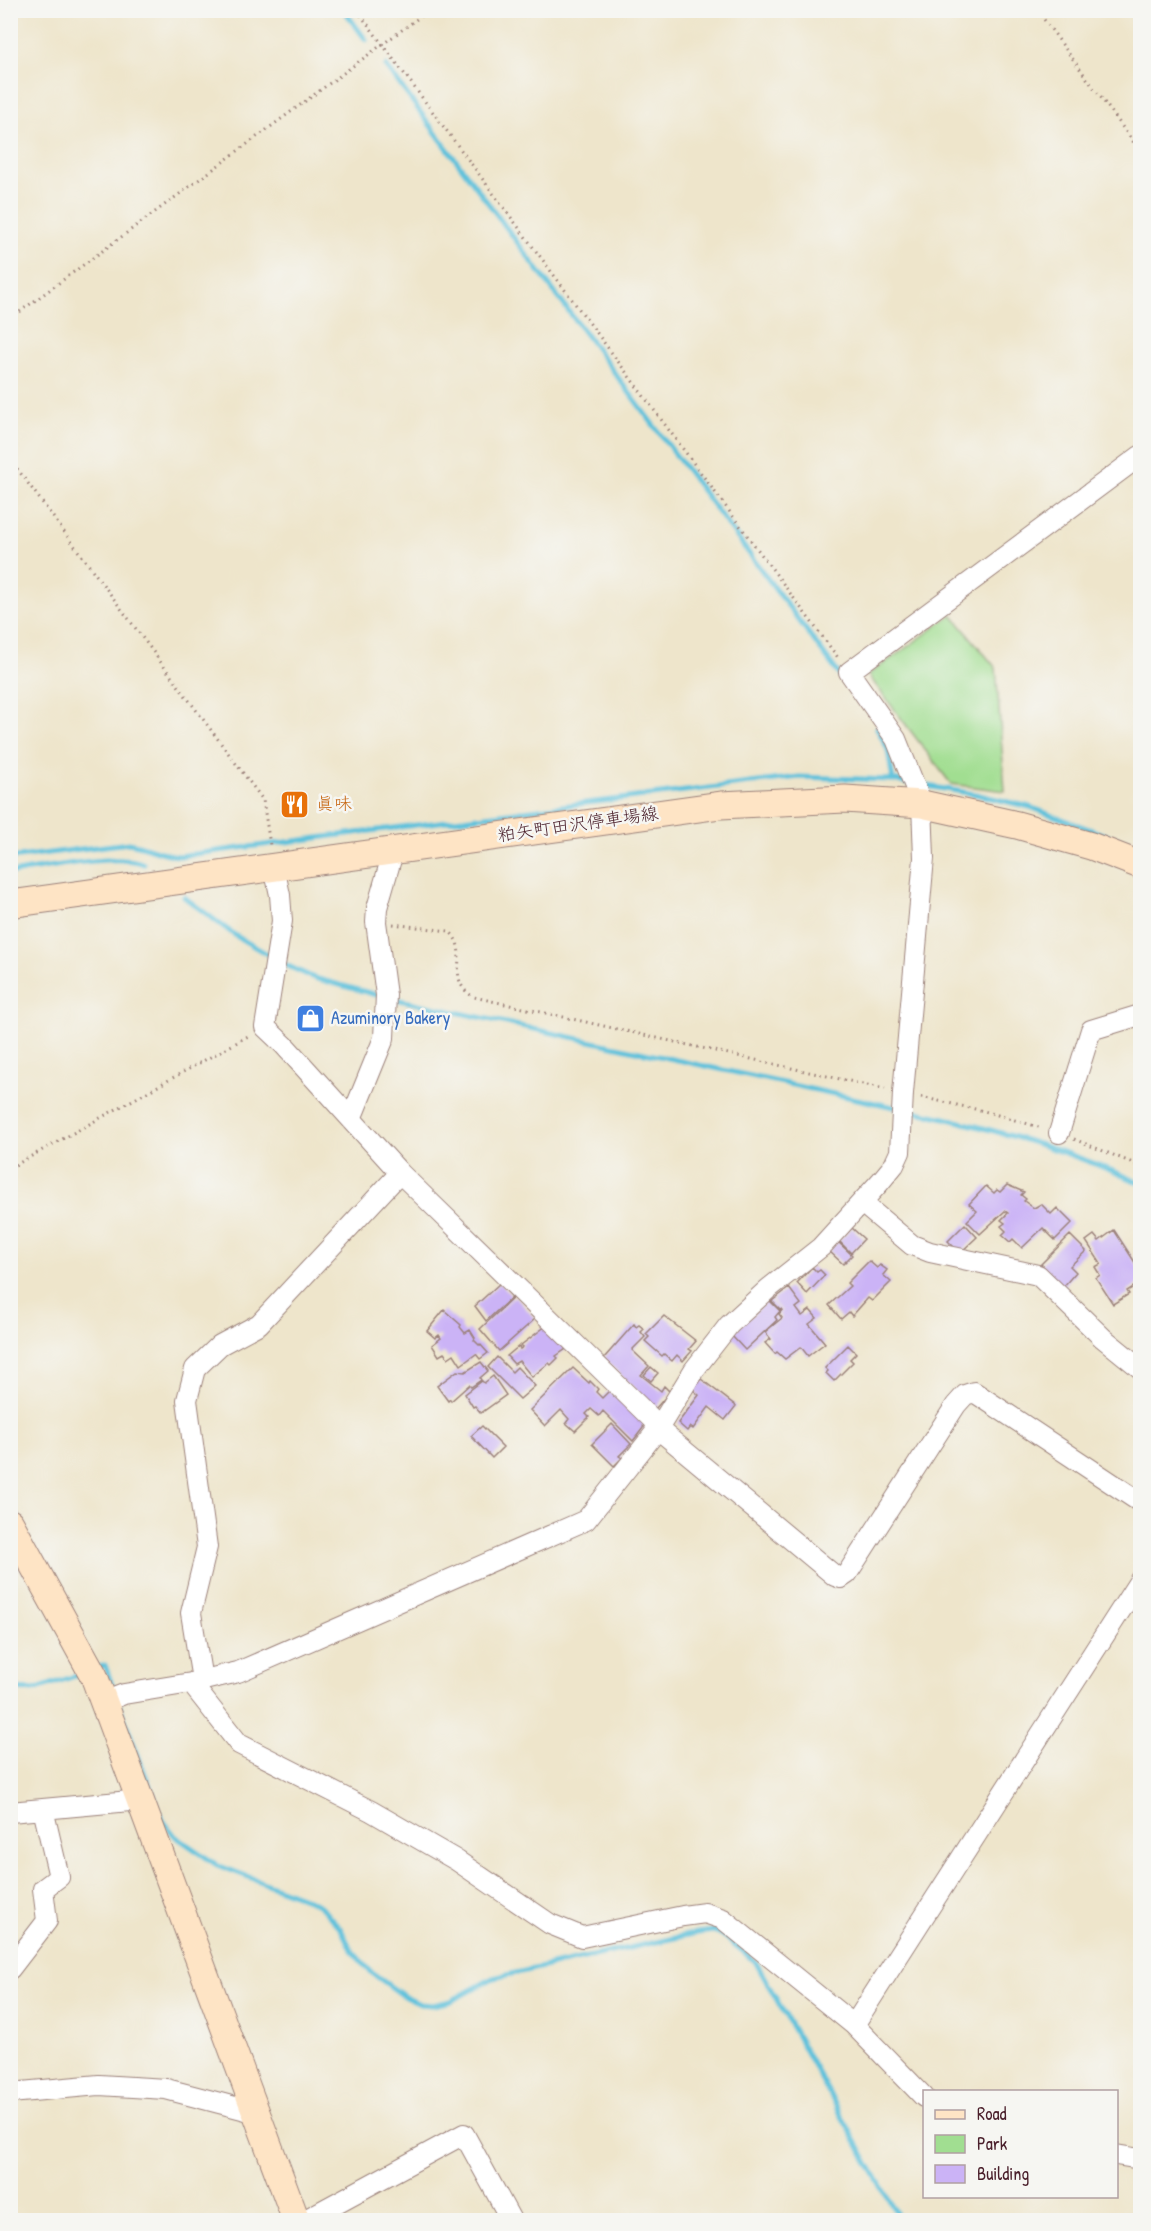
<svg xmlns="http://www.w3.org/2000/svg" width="1151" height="2231" font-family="'Patrick Hand','Klee One',sans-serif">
<rect width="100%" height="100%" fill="#f6f6f2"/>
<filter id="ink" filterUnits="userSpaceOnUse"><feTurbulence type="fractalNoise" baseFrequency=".0167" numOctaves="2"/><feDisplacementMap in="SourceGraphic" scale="12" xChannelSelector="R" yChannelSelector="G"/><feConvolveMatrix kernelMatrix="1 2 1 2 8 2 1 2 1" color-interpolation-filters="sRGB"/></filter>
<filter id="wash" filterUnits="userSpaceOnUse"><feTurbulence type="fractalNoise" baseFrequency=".008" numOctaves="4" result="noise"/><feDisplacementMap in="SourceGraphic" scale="24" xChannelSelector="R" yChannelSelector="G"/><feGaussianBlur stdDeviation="1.35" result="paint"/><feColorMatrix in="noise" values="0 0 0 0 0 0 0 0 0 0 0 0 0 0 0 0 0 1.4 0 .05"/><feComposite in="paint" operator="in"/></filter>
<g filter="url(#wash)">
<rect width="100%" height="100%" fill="#eee5cb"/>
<path fill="#a1de91" stroke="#767e5e" stroke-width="1.5" d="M 952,615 L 996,668 L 1005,791 L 951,784 L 868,675 Z"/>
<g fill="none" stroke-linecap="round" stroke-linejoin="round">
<path stroke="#5dc1db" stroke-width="5" d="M 344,10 L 366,40
M 386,66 L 844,681
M 877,728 L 888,750 L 893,780
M 921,785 L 975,794 L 1030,807 L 1140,848
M 10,858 L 129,843 C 147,846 161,854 179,856 L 562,806 L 799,777 L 893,780 L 909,783
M 10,873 C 41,869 119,852 144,864
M 184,897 L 236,936 L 286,965 L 314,978 L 377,995 L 945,1118 C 1012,1135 1078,1154 1140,1183
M 99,1667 L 105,1665 L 115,1693
M 10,1689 L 34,1690 L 84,1673
M 118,1702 L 162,1819 L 175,1836 L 217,1865 L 304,1898 L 320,1906 L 341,1929 L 352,1951 L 372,1973 L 405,1997 L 420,2004 L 433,2005 L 451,2001 L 493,1978 L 697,1933 L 714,1931 L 724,1936 L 755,1961 L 900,2220"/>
</g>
<g id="blocks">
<path fill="#cbb3f6" d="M 1007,1185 L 1024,1192 L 1021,1195 L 1026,1199 L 1024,1201 L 1034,1208 L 1041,1204 L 1051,1214 L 1057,1208 L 1072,1223 L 1055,1240 L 1043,1228 L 1022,1248 L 1013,1239 L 1010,1242 L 1002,1235 L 1006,1231 L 1001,1226 L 1005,1223 L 1001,1220 L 1008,1213 L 1005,1211 L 980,1234 L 967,1221 L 977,1211 L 969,1204 L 986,1186 L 994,1193 L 997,1190 L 1000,1192 Z
M 965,1224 L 977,1237 L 960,1253 L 948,1241 Z
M 852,1228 L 864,1239 L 851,1253 L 839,1241 Z
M 1114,1230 L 1138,1267 L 1140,1265 L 1140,1283 L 1127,1291 L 1129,1294 L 1113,1304 L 1096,1278 L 1100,1275 L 1095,1267 L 1101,1264 L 1086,1241 L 1094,1235 L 1099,1241 Z
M 1070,1235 L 1086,1251 L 1070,1266 L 1076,1272 L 1063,1287 L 1041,1264 Z
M 838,1242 L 852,1255 L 843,1264 L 829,1251 Z
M 869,1261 L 877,1268 L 880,1265 L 887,1270 L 883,1275 L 891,1282 L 872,1301 L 868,1298 L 852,1316 L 849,1312 L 841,1319 L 829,1305 L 850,1286 L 847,1283 Z
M 812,1267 L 817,1272 L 820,1270 L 825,1275 L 807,1294 L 797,1283 Z
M 500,1283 L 512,1297 L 486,1321 L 475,1306 Z
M 789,1288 L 801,1304 L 796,1308 L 802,1316 L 810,1310 L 817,1318 L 809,1324 L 825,1343 L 808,1356 L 801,1347 L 785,1359 L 777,1352 L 775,1354 L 765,1343 L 771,1339 L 765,1332 L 782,1318 L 779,1314 L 783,1309 L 781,1310 L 772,1301 Z
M 515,1296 L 535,1319 L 499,1351 L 480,1329 Z
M 769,1300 L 780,1311 L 775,1317 L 777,1320 L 745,1350 L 731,1335 Z
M 444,1310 L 461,1325 L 460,1327 L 465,1333 L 470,1330 L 475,1338 L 474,1340 L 479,1345 L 480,1344 L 488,1353 L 480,1359 L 476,1354 L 461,1365 L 454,1354 L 448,1358 L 444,1353 L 439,1356 L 432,1345 L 441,1338 L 439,1335 L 435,1338 L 427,1331 Z
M 664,1316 L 696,1341 L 689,1349 L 692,1351 L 683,1361 L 677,1355 L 672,1361 L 664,1354 L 662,1356 L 645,1341 L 649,1337 L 646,1334 Z
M 634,1324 L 636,1327 L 639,1325 L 644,1329 L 641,1332 L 645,1337 L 632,1350 L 649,1366 L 641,1375 L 661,1391 L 664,1386 L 670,1392 L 655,1409 L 604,1358 Z
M 546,1326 L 566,1349 L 556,1356 L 558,1358 L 551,1365 L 549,1363 L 532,1377 L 519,1361 L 514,1364 L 507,1356 L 519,1346 L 520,1349 L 523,1347 L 521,1345 Z
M 848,1345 L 856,1353 L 850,1359 L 853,1362 L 834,1381 L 826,1373 L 828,1371 L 825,1368 Z
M 497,1357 L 512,1372 L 517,1367 L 535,1386 L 520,1399 L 488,1367 Z
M 481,1362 L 488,1371 L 480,1378 L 481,1380 L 471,1387 L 469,1385 L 451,1401 L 450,1399 L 448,1401 L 437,1386 L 457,1371 L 465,1372 Z
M 651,1367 L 658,1373 L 651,1381 L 644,1375 Z
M 573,1368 L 589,1383 L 590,1381 L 598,1389 L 596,1392 L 602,1398 L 609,1391 L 616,1397 L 618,1396 L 644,1422 L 643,1428 L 633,1441 L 603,1411 L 599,1416 L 591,1409 L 586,1414 L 589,1417 L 575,1431 L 566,1423 L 569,1419 L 561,1410 L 545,1426 L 530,1410 Z
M 493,1376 L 506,1395 L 481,1413 L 475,1406 L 473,1407 L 465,1394 L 482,1381 L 484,1383 Z
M 701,1379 L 736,1406 L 725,1420 L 709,1407 L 693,1429 L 690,1427 L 687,1431 L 678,1423 L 699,1395 L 692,1389 Z
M 612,1424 L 631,1444 L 619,1456 L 622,1458 L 614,1466 L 592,1444 Z
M 482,1426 L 503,1447 L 492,1458 L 471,1436 Z"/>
</g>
</g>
<g filter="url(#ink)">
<use href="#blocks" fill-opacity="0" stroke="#9c827b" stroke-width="1.5"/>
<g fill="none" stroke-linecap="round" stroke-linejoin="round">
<defs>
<path id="street" d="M 274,867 L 280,895 L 282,921 L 265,1027 L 284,1045 L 400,1173 L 652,1419 L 658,1429 L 835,1576 L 841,1578 L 847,1574 L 956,1405 L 965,1395 L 974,1392 L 1140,1502
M 351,1119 L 384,1038 L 386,995 L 376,922 L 377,908 L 394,849
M 1059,1133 L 1091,1030 L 1140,1015
M 862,1203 L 912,1245 L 930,1252 L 1038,1275 L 1103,1338 L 1140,1368
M 202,1680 L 191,1613 L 207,1547 L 187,1400 L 195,1369 L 220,1345 L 259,1324 L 400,1173
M 191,1683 L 239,1744 L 371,1811 L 456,1860 L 550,1924 L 582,1937 L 683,1916 L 705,1913 L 723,1919 L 854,2025 L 924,2097
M 104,1702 L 124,1694 L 191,1683 L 238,1672 L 586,1520 L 658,1429 L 694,1370 L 729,1325 L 768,1289 L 821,1247 L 880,1182 L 894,1165 L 900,1152 L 903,1093 L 924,858 L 922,804 L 896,739 L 849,672 L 1140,456
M 10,1812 L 141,1800
M 10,1969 L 47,1921 L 43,1889 L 59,1877 L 43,1809
M 854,2025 L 1140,1580
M 10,2093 L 99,2085 L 166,2089 L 254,2112
M 1116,2155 L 1140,2159
M 305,2220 L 464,2134 L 511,2220"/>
<path id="secondary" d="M 10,904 L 721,805 L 845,799 L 922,804 L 1017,825 L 1091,846 L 1140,865
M 10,1523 L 94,1676 L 296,2220"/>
</defs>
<use href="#street" stroke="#9c827b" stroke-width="22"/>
<use href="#secondary" stroke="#9c827b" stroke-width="29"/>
<path stroke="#9c827b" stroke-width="3" stroke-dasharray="1.5 4.5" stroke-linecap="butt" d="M 357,10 L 839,659
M 1037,10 L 1140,151
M 10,319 L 429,10
M 10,459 L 263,800 L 270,845
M 393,924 L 449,931 C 472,952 443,980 474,997 L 885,1089
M 921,1097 L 984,1111 L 1042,1128
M 1074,1139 L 1140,1166
M 10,1168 L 250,1035"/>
<use href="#street" stroke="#fff" stroke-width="20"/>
<use href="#secondary" stroke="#fee4c5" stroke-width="27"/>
</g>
</g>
<defs>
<symbol id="restaurant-square" viewBox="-11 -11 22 22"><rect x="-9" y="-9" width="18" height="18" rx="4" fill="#e8710a" stroke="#f6f6f2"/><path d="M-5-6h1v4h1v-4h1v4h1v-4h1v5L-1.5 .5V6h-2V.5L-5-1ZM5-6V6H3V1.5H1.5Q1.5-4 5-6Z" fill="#fff"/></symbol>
<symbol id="shop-square" viewBox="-11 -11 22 22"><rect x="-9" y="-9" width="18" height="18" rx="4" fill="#3f7fe0" stroke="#f6f6f2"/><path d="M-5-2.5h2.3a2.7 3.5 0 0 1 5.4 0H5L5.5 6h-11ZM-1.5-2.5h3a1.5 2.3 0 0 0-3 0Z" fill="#fff"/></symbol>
</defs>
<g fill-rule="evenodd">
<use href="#restaurant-square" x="278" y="788" width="33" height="33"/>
<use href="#shop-square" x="294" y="1002" width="33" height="33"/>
</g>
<g text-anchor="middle" stroke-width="5" stroke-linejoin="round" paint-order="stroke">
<g font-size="18" fill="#c56008" stroke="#f6f6f2" text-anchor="start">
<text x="316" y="810">眞味</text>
</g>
<g font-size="18" fill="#4a1f2b" stroke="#f6f6f2">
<text transform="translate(578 824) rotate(-8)" y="6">粕矢町田沢停車場線</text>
</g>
<g font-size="18" fill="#366cbe" stroke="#f6f6f2" text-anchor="start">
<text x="331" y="1024">Azuminory Bakery</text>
</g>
</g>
<rect width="1151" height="2231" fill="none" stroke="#f6f6f2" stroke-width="36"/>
<rect x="923" y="2090" width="195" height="108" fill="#f6f6f2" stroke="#b1a0a2" stroke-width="1.5"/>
<rect x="935" y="2110" width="30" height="9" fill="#fee4c5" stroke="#b1a0a2" stroke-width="1.5"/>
<text x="977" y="2120" font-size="18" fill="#4a1f2b">Road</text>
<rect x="935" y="2135" width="30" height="18" fill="#a1de91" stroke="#b1a0a2" stroke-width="1.5"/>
<text x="977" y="2150" font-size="18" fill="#4a1f2b">Park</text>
<rect x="935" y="2165" width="30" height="18" fill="#cbb3f6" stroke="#b1a0a2" stroke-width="1.5"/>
<text x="977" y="2180" font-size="18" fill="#4a1f2b">Building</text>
</svg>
